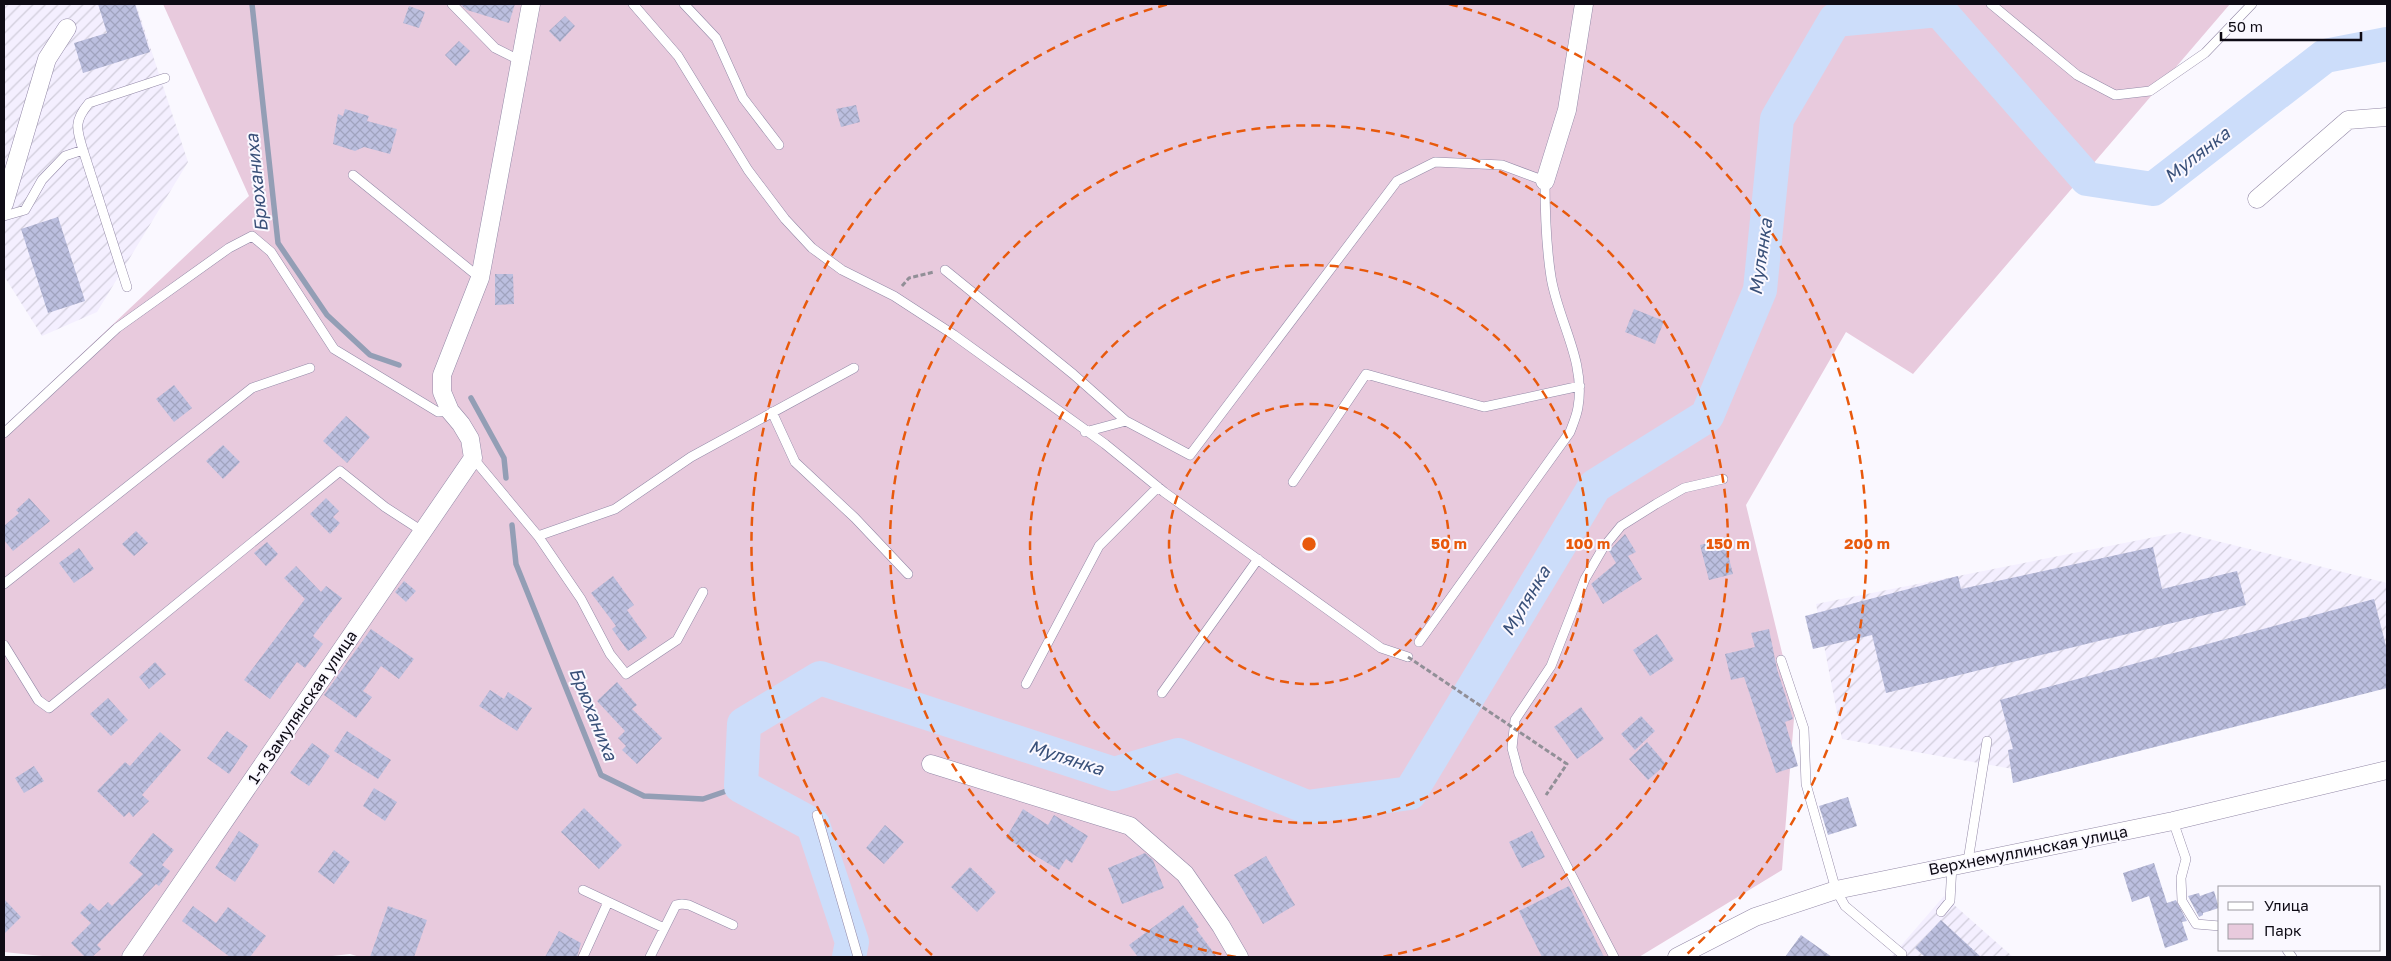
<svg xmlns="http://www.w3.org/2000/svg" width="2391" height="961" font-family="'Golos Text',sans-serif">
<defs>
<pattern id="industrial-furrows" width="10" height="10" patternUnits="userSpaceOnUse" patternTransform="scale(1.25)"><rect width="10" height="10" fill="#f4efff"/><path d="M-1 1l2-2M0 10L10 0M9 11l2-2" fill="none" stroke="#d0ccda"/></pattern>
<pattern id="building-cross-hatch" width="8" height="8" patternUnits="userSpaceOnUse" patternTransform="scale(1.25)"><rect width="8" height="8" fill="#bcbfdf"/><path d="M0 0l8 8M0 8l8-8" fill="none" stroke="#a0a3be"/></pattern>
</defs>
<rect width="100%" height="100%" fill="#faf8ff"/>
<path fill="url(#industrial-furrows)" d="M 4,4 L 136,4 L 188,162 L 97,312 L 42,336 L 4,276 Z
M 2180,532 L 2387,583 L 2387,687 L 2030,772 L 1842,739 L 1816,604 Z
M 1944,896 L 2013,957 L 1891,957 Z"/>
<path fill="#e8cadd" d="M 163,4 L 2230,4 L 1913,374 L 1846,332 L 1746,505 L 1795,706 L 1782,870 L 1639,957 L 360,957 L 350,954 L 323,957 L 52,957 L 4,952 L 4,427 L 249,196 Z"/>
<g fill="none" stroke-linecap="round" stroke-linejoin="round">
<path stroke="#939eb5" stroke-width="5.5" d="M 252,4 L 278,243 L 327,315 L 370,355 L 399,365
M 471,398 L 504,458 L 506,478
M 512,525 L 516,564 L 601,775 L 644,796 L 703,799 L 741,786"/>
<path stroke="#ccddfa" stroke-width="34" d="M 849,957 L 852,942 L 813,825 L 741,786 L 744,724 L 820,678 L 1114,774 L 1178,755 L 1307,807 L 1410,793 L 1595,486 L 1707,416 L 1760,290 L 1777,119 L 1835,20 L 1939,10 L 2087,179 L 2153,189 L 2325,56 L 2387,44"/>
</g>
<path fill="url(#building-cross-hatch)" d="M 98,4 L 135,4 L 150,52 L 83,73 L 74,43 L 107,33 Z
M 460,4 L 515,4 L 509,23 L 467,10 Z
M 409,6 L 425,12 L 419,28 L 403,23 Z
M 565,16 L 575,26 L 560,42 L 549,31 Z
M 459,41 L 470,51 L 456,66 L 445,55 Z
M 856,105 L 860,122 L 841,127 L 836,109 Z
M 345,109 L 369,116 L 367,121 L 397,129 L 390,154 L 364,147 L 355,151 L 333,144 L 338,114 L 343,116 Z
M 58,217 L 85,301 L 48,313 L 21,229 Z
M 495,274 L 513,274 L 514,304 L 495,305 Z
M 1634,309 L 1664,321 L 1655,344 L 1625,332 Z
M 174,385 L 192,408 L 174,422 L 156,399 Z
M 346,416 L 370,437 L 347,463 L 323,441 Z
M 223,445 L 240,462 L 223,479 L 206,461 Z
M 29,498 L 50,521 L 13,551 L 4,540 L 4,526 L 19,513 L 16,510 Z
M 326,498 L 339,511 L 333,517 L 340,523 L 330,534 L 310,514 Z
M 136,531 L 148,543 L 134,556 L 122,544 Z
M 1625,534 L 1636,552 L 1628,556 L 1642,579 L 1603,604 L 1591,584 L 1616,563 L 1609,551 Z
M 1724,539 L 1733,574 L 1709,580 L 1700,545 Z
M 267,542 L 278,554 L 266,566 L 254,553 Z
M 2153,547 L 2162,589 L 2237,571 L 2246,605 L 1886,693 L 1872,635 L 1813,649 L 1805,616 L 1958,576 L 1961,589 Z
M 79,548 L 94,569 L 74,583 L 59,563 Z
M 296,566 L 321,592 L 326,586 L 342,598 L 313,636 L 323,644 L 305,668 L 297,662 L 270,699 L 244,680 L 305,599 L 284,578 Z
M 613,576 L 634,605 L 627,610 L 647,638 L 628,651 L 612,629 L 616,626 L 591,593 Z
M 404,581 L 416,591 L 406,602 L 395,592 Z
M 2374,599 L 2387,650 L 2387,688 L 2013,783 L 2008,750 L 2013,749 L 2000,700 Z
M 371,629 L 414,659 L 399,679 L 381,666 L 363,691 L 372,697 L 356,718 L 324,695 Z
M 1769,629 L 1777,669 L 1793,719 L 1785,722 L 1798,766 L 1776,773 L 1744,677 L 1731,680 L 1725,654 L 1755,647 L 1751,633 Z
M 1657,634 L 1674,660 L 1650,676 L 1633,650 Z
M 155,662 L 166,674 L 149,689 L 139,677 Z
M 617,682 L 637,705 L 632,709 L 662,738 L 637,764 L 622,750 L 626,746 L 618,738 L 625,731 L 597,701 Z
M 490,690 L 504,699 L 508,692 L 532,708 L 517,731 L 479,706 Z
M 108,698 L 128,720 L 111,736 L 90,714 Z
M 1581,707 L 1604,739 L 1577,759 L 1554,727 Z
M 1641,716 L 1655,731 L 1635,750 L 1621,734 Z
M 227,731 L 248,746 L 229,774 L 207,758 Z
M 347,731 L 391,760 L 378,779 L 334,751 Z
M 160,732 L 181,750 L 142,795 L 149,801 L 133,817 L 129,812 L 124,817 L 97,791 L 125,762 L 130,766 Z
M 1647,742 L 1666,764 L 1648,780 L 1629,759 Z
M 312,743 L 330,756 L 309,786 L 290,773 Z
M 34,766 L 44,781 L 24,793 L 15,778 Z
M 374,788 L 397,802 L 385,821 L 363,806 Z
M 1848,797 L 1857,826 L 1828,835 L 1819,806 Z
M 584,808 L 622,845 L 599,869 L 561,832 Z
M 1023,809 L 1048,825 L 1054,815 L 1088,836 L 1072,863 L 1066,859 L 1059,870 L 1006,838 Z
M 885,825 L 904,842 L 884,864 L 866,848 Z
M 239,831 L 259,845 L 235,882 L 215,868 Z
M 1532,831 L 1545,857 L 1522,868 L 1509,842 Z
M 153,833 L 174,850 L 162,865 L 170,871 L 159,886 L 156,884 L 97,945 L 101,949 L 92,957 L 85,957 L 71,943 L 91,923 L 80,913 L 90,903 L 99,911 L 108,902 L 112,906 L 143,874 L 129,863 Z
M 334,850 L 350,862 L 334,884 L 318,872 Z
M 1145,853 L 1153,860 L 1164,888 L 1122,904 L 1108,868 Z
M 1266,856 L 1295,905 L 1263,924 L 1234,875 Z
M 2154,863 L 2167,903 L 2176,900 L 2187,921 L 2182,922 L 2188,940 L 2165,948 L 2149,896 L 2132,902 L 2123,873 Z
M 970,867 L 996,892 L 977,912 L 951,887 Z
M 1569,886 L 1604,957 L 1542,957 L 1519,911 Z
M 2214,891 L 2219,908 L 2203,913 L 2203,915 L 2199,917 L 2188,896 L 2199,893 L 2200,896 Z
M 4,899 L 21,917 L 4,934 Z
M 1183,905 L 1199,927 L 1196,929 L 1217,957 L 1138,957 L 1129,945 Z
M 193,906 L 216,923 L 228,907 L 266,936 L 250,957 L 230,957 L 182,921 Z
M 388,906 L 427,920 L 414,957 L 370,957 Z
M 1941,920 L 1981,957 L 1925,957 L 1915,948 Z
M 559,931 L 581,943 L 577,957 L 545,957 Z
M 1801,935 L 1832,957 L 1785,957 Z"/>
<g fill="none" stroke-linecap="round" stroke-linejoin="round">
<defs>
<path id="service" d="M 452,4 L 495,48 L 519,60
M 633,4 L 678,56 L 748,170 L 785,219 L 812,248 L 842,270 L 894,296 L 954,335 L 1105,444 L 1164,492 L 1381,648 L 1408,657
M 684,4 L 716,38 L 743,98 L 779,145
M 1991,4 L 2077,75 L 2115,95 L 2150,91 L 2205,53 L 2252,4
M 83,150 L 127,287
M 353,175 L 480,278
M 4,216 L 25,210 L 42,180 L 65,156 L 83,150 C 76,128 74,121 89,103 L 165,78
M 945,270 L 1073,374 L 1126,421
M 772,412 L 795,462 L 855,518 L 908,574
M 1085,432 L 1126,421 L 1190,455 L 1397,181 L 1435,162 L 1502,165 L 1545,181 C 1545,213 1546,245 1551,277 C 1558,321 1586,361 1578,407 C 1577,415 1573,424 1570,432 L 1419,642
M 4,433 L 117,328 L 229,248 L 252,236 L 271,252 L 334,349 L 438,412 L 450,411
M 473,458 L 538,536 L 615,509 L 691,457 L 854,368
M 1293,482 L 1366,374 L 1484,407 L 1580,386
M 538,536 L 581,599 L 610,654 L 626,674 L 677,640 L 703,592
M 4,584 L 252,388 L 310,368
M 4,645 L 38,700 L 49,708 L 340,471 L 385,507 L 422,531
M 1781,660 L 1804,729 L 1806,784 L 1836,890 L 1845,906 L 1902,954
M 1026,684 L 1099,546 L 1158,487
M 1162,693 L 1258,559
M 817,815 L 858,957
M 2173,821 L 2186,859 L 2181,878 L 2182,901 L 2196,924 L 2220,926
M 1968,861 L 1987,741
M 583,890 L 664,928
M 1941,912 L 1950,901 L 1952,865
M 2287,950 L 2292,957
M 583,957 L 608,902
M 650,957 L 676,905 L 682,904 L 689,905 L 733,925
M 1614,957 L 1519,774 L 1512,748 L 1515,720 L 1551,666 L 1585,579 L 1603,548 L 1621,526 L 1656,504 L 1684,488 L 1723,479"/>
<path id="minor" d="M 1545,181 L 1567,110 L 1584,4
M 2257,199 L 2348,120 L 2387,117
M 4,204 L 47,59 L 67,28
M 931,764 L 1130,826 L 1185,874 L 1221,926 L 1239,957
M 131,957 L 473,458 L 470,439 L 461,424 L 450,411 L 442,392 L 442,375 L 480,278 L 531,4
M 1677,957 L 1755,917 L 1836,890 L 2173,821 L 2387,770"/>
</defs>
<use href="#service" stroke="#9389a7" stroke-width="10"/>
<use href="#minor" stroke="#9389a7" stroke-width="19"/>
<path stroke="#918f97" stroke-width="3" stroke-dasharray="5 2.5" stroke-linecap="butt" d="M 902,286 L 909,278 L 934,272"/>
<use href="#service" stroke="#fff" stroke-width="9"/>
<use href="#minor" stroke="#fff" stroke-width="18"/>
<path stroke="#918f97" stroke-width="3" stroke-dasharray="5 2.5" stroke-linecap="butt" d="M 1408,657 L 1567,764 L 1546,795"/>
</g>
<g fill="none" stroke="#e8590c" stroke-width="2.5" stroke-dasharray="9 6">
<circle cx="1309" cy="544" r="140"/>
<circle cx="1309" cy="544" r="279"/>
<path d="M1236 957A419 419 0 1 1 1382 957"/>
<path d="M932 955A558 558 0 0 1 1169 4M1449 4A558 558 0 0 1 1686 955"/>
</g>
<g text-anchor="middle" stroke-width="4" stroke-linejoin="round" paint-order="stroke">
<g font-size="16" fill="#0e0b15" stroke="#faf8ff">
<text transform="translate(302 707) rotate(-56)" y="6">1-я Замулянская улица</text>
<text transform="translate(2028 850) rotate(-11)" y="6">Верхнемуллинская улица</text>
</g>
<g font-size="18" font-style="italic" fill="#395079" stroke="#faf8ff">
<text transform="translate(2197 155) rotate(-38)" y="6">Мулянка</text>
<text transform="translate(257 183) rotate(-96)" y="6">Брюханиха</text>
<text transform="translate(1761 257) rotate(-82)" y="6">Мулянка</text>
<text transform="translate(1526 601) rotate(-59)" y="6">Мулянка</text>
<text transform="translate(593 714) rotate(68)" y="6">Брюханиха</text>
<text transform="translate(1066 758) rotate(18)" y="6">Мулянка</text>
</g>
</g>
<circle cx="1309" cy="544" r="8" fill="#e8590c" stroke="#faf8ff" stroke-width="2.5"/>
<g font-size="15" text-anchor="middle" font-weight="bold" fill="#e8590c" stroke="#faf8ff" stroke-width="4" stroke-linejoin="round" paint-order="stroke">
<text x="1449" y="549">50 m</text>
<text x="1588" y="549">100 m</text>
<text x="1728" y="549">150 m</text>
<text x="1867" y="549">200 m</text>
</g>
<rect width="2391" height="961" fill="none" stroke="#0e0b15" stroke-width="10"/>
<rect x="2218" y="886" width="162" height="65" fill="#faf8ff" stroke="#9c99a1"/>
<rect x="2228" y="902" width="25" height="8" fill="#ffffff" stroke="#9c99a1"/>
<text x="2264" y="911" font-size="15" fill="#0e0b15">Улица</text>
<rect x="2228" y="924" width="25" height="15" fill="#e8cadd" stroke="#9c99a1"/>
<text x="2264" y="936" font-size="15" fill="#0e0b15">Парк</text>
<path d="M2221 32v8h140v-8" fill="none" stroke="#0e0b15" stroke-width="2.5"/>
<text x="2228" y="32" font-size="15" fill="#0e0b15" stroke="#faf8ff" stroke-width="4" paint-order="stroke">50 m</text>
</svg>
